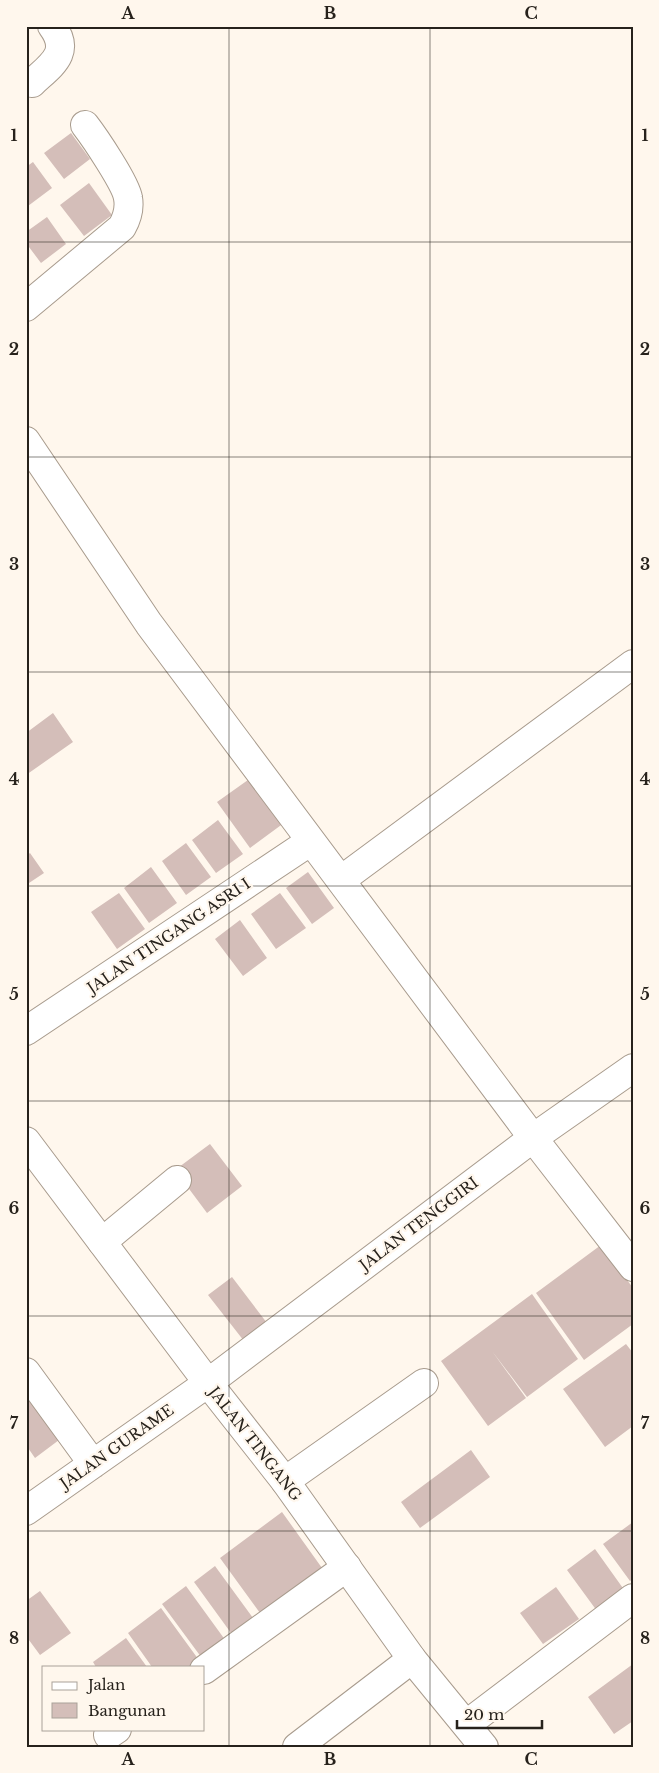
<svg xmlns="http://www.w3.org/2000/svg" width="659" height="1773" font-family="'Libre Baskerville',serif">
<rect width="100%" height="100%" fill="#fff7ed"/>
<path fill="#d4beb9" d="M 71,133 L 90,159 L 64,179 L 44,153 Z
M 33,162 L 52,188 L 28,206 L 26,204 L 26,167 Z
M 89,183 L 112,215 L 84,236 L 60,205 Z
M 47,217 L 66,244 L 41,263 L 26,243 L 26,232 Z
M 53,713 L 73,742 L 26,775 L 26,733 Z
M 255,775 L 288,820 L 250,848 L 217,802 Z
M 218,820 L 243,854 L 216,873 L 192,840 Z
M 186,843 L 211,877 L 186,895 L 162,861 Z
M 30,853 L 44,873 L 26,885 L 26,856 Z
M 151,867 L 177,903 L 149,923 L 124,888 Z
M 308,872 L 334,908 L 312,924 L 286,888 Z
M 119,893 L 145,929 L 117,949 L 91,912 Z
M 280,893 L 306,928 L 276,949 L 251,914 Z
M 240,920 L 267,958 L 243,976 L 215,939 Z
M 210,1144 L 242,1186 L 207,1213 L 175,1170 Z
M 601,1245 L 633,1288 L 633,1324 L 584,1360 L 536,1293 Z
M 232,1277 L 267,1323 L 244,1341 L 208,1295 Z
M 532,1294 L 578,1359 L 527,1397 L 492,1351 L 526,1398 L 488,1426 L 441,1361 Z
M 626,1344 L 633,1353 L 633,1426 L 605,1447 L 563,1389 Z
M 34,1396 L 63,1437 L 35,1458 L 26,1445 L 26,1402 Z
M 471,1450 L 490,1477 L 420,1528 L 401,1502 Z
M 282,1512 L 322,1568 L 260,1613 L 220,1558 Z
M 633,1522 L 633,1579 L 630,1581 L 603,1544 Z
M 595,1549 L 625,1591 L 597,1611 L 567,1570 Z
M 215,1566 L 253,1618 L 231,1633 L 194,1582 Z
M 186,1586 L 231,1648 L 207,1665 L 162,1604 Z
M 556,1587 L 579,1619 L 543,1644 L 520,1613 Z
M 40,1591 L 71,1633 L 40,1655 L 26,1636 L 26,1601 Z
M 161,1608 L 204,1667 L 152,1667 L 128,1633 Z
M 126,1638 L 147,1667 L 96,1667 L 93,1662 Z
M 633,1664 L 633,1721 L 614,1734 L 588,1697 Z"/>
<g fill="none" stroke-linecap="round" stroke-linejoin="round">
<defs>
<path id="minor" d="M 32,83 C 51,65 72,53 52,26
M 26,307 L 122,227 C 127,218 130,209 128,198 C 126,184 95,138 85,125
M 26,441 L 149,624 L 533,1138 L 633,1267
M 341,880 L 633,664
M 26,1031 L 311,841
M 102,1242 L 177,1180
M 26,1372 L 93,1464
M 285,1481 L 424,1383
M 26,1511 L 208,1383 L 533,1138 L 633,1068
M 204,1670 L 347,1567
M 467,1724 L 633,1598
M 108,1735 L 117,1729
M 297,1747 L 412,1659"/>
<path id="major" d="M 26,1141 L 208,1383 L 285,1481 L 412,1659 L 484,1747"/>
</defs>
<use href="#minor" stroke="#a89b8d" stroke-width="30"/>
<use href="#major" stroke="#a89b8d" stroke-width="30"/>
<use href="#minor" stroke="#fff" stroke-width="28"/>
<use href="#major" stroke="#fff" stroke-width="28"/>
</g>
<path fill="none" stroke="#27221c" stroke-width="1" stroke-opacity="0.55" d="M 229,26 L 229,1747M 430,26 L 430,1747M 26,242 L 633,242M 26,457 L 633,457M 26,672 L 633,672M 26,886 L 633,886M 26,1101 L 633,1101M 26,1316 L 633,1316M 26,1531 L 633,1531"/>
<g text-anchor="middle" stroke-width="4.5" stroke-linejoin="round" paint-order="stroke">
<g font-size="15" fill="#27221c" stroke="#fff7ed">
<text transform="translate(169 936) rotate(-34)" y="5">JALAN TINGANG ASRI I</text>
<text transform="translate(419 1224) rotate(-37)" y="5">JALAN TENGGIRI</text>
<text transform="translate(255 1444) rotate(52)" y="5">JALAN TINGANG</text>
<text transform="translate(117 1447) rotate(-35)" y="5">JALAN GURAME</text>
</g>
</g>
<rect width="659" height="1773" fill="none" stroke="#fff7ed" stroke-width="55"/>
<rect x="42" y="1666" width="162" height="65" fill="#fff7ed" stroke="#a9a299"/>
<rect x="52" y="1682" width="25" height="8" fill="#ffffff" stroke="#a9a299"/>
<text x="88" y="1690" font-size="15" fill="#27221c">Jalan</text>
<rect x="52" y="1703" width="25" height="15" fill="#d4beb9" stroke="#a9a299"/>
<text x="88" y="1716" font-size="15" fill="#27221c">Bangunan</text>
<path d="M457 1720v8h85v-8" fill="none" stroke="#27221c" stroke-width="2.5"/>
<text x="464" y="1720" font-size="15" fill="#27221c" stroke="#fff7ed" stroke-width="4" paint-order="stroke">20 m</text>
<rect x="28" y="28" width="604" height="1718" fill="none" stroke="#27221c" stroke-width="2"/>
<g font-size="16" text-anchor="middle" font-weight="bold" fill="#27221c">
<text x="128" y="19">A</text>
<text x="330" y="19">B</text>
<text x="531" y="19">C</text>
<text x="14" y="141">1</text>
<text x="645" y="141">1</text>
<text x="14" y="355">2</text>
<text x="645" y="355">2</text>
<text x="14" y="570">3</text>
<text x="645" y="570">3</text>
<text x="14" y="785">4</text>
<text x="645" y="785">4</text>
<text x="14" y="1000">5</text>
<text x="645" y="1000">5</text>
<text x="14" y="1214">6</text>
<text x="645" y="1214">6</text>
<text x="14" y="1429">7</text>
<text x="645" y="1429">7</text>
<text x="14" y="1644">8</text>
<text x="645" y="1644">8</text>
<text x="128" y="1765">A</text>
<text x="330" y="1765">B</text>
<text x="531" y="1765">C</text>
</g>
</svg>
